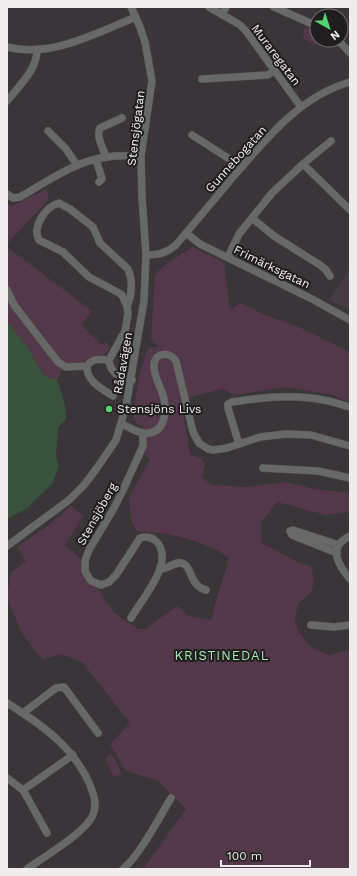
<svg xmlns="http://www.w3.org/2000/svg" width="357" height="876" font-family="'Work Sans',sans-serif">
<rect width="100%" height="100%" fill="#3a3538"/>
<path fill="#473c43" d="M 350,269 L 350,309 L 329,300 Z"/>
<path fill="#53384a" d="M 306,27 L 317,34 L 317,40 L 318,40 L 315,45 L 304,39 L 303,32 Z
M 46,189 L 49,199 L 7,244 L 7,205 L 12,206 Z
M 7,247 L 92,311 L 81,325 L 102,345 L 106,342 L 110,347 L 105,355 L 97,355 L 84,362 L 64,365 L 57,380 L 44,376 L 28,348 L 7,322 Z
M 193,247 L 224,262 L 230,310 L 241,303 L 263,314 L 301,328 L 350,352 L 350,402 L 332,395 L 287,387 L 234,395 L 223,389 L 181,399 L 190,454 L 201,458 L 205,465 L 202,477 L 211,485 L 246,487 L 287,482 L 314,489 L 350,493 L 350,513 L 347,512 L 326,515 L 277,502 L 261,523 L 262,543 L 297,562 L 312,567 C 314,588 316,590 298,603 L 295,621 L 298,631 L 312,648 L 328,655 L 350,650 L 350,869 L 143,869 L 186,809 L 157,780 L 126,771 L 110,744 L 130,723 L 82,662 L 62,654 L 43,659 L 36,652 L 20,630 L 7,597 L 11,572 L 26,561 L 17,547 L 46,527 L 71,506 L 83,516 L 65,545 L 79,557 L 86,566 L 86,571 L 113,612 L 138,629 L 145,629 L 177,606 L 189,616 L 211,620 L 218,593 L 227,566 L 228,557 C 204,540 166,532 136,531 L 131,519 L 129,498 L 150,459 L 144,455 L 147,439 L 143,427 L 136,423 L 133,416 L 139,376 L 148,348 L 159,347 L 151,339 L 155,274 L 166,264 Z
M 110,754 L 114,757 L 122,774 L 113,777 L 108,763 L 105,760 Z"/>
<path fill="#38523c" d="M 7,322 L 28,348 L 44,376 L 57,380 C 62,394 67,406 66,420 L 58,427 L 56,457 L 59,466 L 52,484 L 32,503 L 28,508 L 7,519 Z"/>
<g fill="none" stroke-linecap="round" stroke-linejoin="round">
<defs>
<path id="minor" d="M 209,7 L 240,25 L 246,31 L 301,107
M 274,7 L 317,26
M 222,15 L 226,7
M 338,40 L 350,53
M 7,47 C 52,58 96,33 136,17
M 202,79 L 268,75 L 275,70
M 7,101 C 19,86 37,70 37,50
M 48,131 L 66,149 L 77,165
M 192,135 L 242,167
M 106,157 C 103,148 96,137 100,128 L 122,118
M 96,159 L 102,179 L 99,182
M 303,164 L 350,210
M 7,194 L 13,198 L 20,197 C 48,181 75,161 107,157 C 118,155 130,156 141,156
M 59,203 L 70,209 L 93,227 L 100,243 L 128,269 C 133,280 132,295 127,306 L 122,295 L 119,293 L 89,277 L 63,252 L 39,240 C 32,227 45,207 59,203 Z
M 252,218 L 274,236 L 320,265 L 326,270 L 330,276
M 186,233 L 200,244 L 312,299 L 350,320
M 146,255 C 158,255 167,253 176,245 C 195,222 214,200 233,177 C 266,139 300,96 350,82
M 228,257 L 239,234 L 272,193 L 303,164 L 331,141
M 7,290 L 14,305 L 58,362 L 66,367 L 87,366
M 109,360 L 125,331 L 128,314 L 127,306
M 113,396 C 102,389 86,381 87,366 C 92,358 100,359 109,360 C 110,373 120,378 132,380
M 122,424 C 129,427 137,433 144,433 C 164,435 167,414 164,399 C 162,388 154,378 154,367 C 153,353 169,350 176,361 L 193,432 L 199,443 L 208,449 L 213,450 L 227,448 L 260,437 L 286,434 L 311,435 L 350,446
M 239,444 L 228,408 L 228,404 L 232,402 C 262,397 293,394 323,400 C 332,401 341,405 350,407
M 263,468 L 318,471 L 350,478
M 350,536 C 327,547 338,565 350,579
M 7,546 L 69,500 L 84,485 L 97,468 L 116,440 L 126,406 L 144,301 L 146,255 L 142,197 L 141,156 L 152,81 L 145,42 L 140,27 L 131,7
M 337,553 L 292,535 L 290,531 L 293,530 L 339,545
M 160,569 C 168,570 176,559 184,564 C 192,568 190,586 206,590
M 131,618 C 141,600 175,563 157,542 C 152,537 146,536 140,538 L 116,575 L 109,582 L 101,585 L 91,581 L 85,571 L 85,561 L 89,550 L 114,508 L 123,490 L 143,446 L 143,434
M 311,625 L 334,627 L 350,625
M 7,703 C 41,724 74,747 90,785 C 95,797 98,809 90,820 C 79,836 44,857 27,869
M 23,713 L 56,688 L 64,687 L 98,733
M 7,778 L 23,790
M 47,833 L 23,790 L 73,755
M 123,869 C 140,855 159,818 171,798"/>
</defs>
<use href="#minor" stroke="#575255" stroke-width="8"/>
<use href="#minor" stroke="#676967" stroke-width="7"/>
</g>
<circle fill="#52d673" stroke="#1f1d1e" stroke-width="1.5" cx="109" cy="409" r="4"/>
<g text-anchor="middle" stroke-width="4" stroke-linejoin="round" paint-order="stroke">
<g font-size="12" fill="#efecee" stroke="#1f1d1e">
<text transform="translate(276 55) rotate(53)" y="4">Muraregatan</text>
<text transform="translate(136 128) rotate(-83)" y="4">Stensjögatan</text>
<text transform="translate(236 159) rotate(-48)" y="4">Gunnebogatan</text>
<text transform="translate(272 267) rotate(26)" y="4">Frimärksgatan</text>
<text transform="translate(123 363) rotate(-80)" y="4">Rådavägen</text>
<text transform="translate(97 514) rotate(-61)" y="4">Stensjöberg</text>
</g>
<g font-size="12" fill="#efecee" stroke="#1f1d1e" text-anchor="start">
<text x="117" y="413">Stensjöns Livs</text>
</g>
<g font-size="13" letter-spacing="1" fill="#a4e5af" stroke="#1f1d1e">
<text x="222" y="660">KRISTINEDAL</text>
</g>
</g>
<rect width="357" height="876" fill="none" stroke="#efecee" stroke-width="16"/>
<g transform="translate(329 28) rotate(141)"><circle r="19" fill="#1f1d1e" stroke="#727071"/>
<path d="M0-3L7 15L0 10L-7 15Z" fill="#52d673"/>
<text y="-6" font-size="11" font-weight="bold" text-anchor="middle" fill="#efecee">N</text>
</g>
<path d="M221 860v6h89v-6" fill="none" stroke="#efecee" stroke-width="2"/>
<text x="227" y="860" font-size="12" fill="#efecee" stroke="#1f1d1e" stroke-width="3" paint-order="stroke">100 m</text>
</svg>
